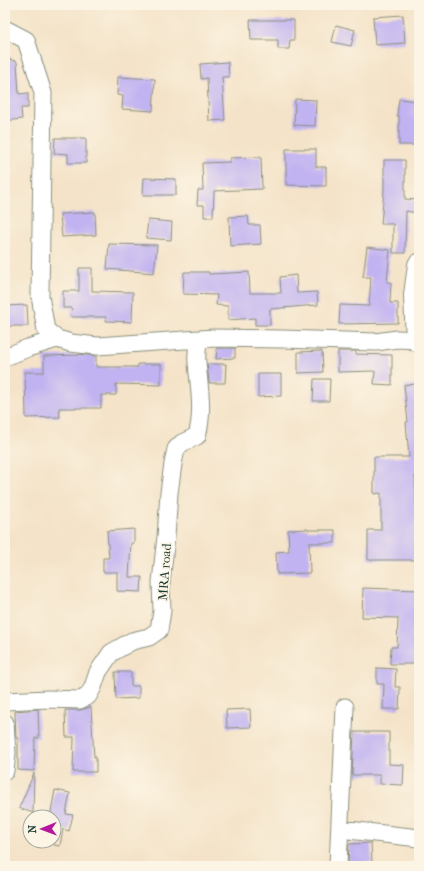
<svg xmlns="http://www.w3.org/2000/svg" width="424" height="871" font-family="'IM FELL French Canon',serif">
<rect width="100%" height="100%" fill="#fcf5e5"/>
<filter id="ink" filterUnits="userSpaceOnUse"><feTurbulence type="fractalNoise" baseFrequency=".025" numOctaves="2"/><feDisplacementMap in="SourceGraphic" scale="8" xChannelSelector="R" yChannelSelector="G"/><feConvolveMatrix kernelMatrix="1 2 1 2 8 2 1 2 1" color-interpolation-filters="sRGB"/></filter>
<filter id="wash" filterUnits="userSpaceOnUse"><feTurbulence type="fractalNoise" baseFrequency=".012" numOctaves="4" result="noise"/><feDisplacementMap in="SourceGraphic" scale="16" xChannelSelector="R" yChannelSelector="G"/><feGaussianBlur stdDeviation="0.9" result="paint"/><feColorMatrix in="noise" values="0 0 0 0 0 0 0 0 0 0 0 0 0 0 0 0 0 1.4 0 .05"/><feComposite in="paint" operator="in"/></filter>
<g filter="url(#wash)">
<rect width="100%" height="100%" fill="#f4e3c8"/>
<g id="blocks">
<path fill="#c1b2f1" d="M 403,15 L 405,43 L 375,45 L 373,17 Z
M 250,20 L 294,20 L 294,40 L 290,40 L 289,49 L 278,49 L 278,40 L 251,40 Z
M 336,25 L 355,30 L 351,46 L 332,42 Z
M 5,57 L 17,62 L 19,94 L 28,93 L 28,108 L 21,108 L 22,119 L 5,121 Z
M 228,62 L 229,77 L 222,77 L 225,120 L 209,121 L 207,78 L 201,79 L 200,64 Z
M 118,77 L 155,79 L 153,111 L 122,109 L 123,96 L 117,95 Z
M 295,99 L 316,100 L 315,126 L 294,125 Z
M 399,99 L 419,101 L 419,145 L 399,145 L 399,116 L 397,116 Z
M 55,138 L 86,138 L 86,163 L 68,163 L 68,154 L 54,153 Z
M 286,149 L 316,149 L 316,167 L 326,167 L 326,186 L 286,185 Z
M 261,157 L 262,189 L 214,191 L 213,217 L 204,217 L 204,205 L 197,205 L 198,190 L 203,190 L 202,163 L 230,162 L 230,158 Z
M 384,160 L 405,160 L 405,199 L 418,200 L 416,213 L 406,211 L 405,253 L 393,253 L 393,224 L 381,224 L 384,190 Z
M 144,178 L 176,179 L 176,195 L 143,195 Z
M 95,212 L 96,235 L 62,237 L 60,214 Z
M 248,216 L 249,225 L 260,225 L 261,244 L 230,246 L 229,217 Z
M 148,220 L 172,222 L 171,240 L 146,238 Z
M 109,244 L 157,245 L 154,273 L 107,269 Z
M 367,247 L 390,250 L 387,282 L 391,282 L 390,303 L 398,303 L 398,323 L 339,324 L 340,305 L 369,306 L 371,277 L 363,277 Z
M 79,268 L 92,268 L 92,291 L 133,292 L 132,322 L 106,321 L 106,317 L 71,317 L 72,308 L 63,308 L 63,291 L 79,291 Z
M 184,272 L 209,272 L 209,274 L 249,272 L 250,293 L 281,293 L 280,277 L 296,275 L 297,293 L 317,292 L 318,305 L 270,309 L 270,325 L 255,325 L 255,318 L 228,320 L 228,306 L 216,305 L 217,295 L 183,294 Z
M 27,305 L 28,326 L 5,326 L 5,306 Z
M 217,348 L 235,348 L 235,358 L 216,359 Z
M 322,351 L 323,372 L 298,373 L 298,352 Z
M 338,351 L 356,351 L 356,354 L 392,355 L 392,385 L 374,384 L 375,371 L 338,372 Z
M 79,354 L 96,356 L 96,367 L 138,367 L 138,364 L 161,364 L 161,385 L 116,384 L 116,395 L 101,395 L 101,408 L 59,408 L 60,417 L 26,418 L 25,372 L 44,372 L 44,356 L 79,355 Z
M 207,364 L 226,364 L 225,383 L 209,383 Z
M 258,374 L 281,374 L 281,396 L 258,397 Z
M 314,379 L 330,379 L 329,401 L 313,401 Z
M 419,384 L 419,476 L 415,476 L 416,505 L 419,505 L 419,560 L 368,560 L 368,530 L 381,530 L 381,493 L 374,494 L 374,457 L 409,457 L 406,422 L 408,422 L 404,385 Z
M 134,529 L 134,543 L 131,543 L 129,577 L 142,577 L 141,592 L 117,591 L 117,572 L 103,572 L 103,558 L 109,558 L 107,531 Z
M 308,529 L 308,530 L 335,530 L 335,543 L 309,543 L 310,573 L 277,574 L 276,552 L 289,551 L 288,530 Z
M 363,588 L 419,590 L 419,664 L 390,664 L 391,647 L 397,647 L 398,618 L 362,617 Z
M 377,668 L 396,669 L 395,687 L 400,687 L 399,709 L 383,709 L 384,684 L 377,684 Z
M 115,672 L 131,672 L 131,686 L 139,686 L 139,698 L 116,699 Z
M 91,707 L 94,757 L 96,757 L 96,772 L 73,772 L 74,737 L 66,737 L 65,710 L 80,710 Z
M 38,709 L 39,738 L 35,738 L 34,771 L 18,770 L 18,738 L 16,738 L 15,711 Z
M 250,709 L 251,727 L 227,728 L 226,710 Z
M 354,732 L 389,732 L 389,764 L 404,765 L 403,785 L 380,784 L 380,775 L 352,775 Z
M 34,773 L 33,813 L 19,808 Z
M 55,790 L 70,793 L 66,814 L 73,815 L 69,831 L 63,829 L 60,846 L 54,845 L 54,817 L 50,817 Z
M 371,843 L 372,862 L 359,863 L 360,866 L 348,866 L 349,844 Z"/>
</g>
</g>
<g filter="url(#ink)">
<use href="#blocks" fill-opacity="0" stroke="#8a907e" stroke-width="1"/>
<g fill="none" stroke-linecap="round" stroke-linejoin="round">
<defs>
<path id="minor" d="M 5,29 L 26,40 L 43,93 L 40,296 L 46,330 L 57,339 L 71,343 L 97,346 L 214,338 L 282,339 L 376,342 L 397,339 L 417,340
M 5,357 L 28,348 L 57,339
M 5,701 L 48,699 L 80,700 L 88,696 L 93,687 L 98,672 L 111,653 L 132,641 L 149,637 L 159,630 L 162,611 L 161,582 L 166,537 L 169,493 L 173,464 L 176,449 L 182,443 L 197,436 C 204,411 199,387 197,362 C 196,355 198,347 198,340
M 5,723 L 7,753 L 5,771
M 340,829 L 419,838
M 338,866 L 345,707"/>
<path id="tertiary" d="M 419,265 L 415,295 L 417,340 L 419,340"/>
</defs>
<use href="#minor" stroke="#8a907e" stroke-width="19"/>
<use href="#tertiary" stroke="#8a907e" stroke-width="24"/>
<use href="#minor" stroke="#fff" stroke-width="17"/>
<use href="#tertiary" stroke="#fff" stroke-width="22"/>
</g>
</g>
<g text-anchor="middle" stroke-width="3.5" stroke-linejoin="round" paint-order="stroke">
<g font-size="13" fill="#1f3d34" stroke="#fcf5e5">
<text transform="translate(164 572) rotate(-86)" y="5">MRA road</text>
</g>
</g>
<rect width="424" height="871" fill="none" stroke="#fcf5e5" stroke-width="20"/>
<g transform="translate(42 829) rotate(269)"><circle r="19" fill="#fcf5e5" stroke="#a4ab9e"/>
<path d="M0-3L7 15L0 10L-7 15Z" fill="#b5179e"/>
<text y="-6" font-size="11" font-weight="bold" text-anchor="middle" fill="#1f3d34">N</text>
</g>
</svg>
